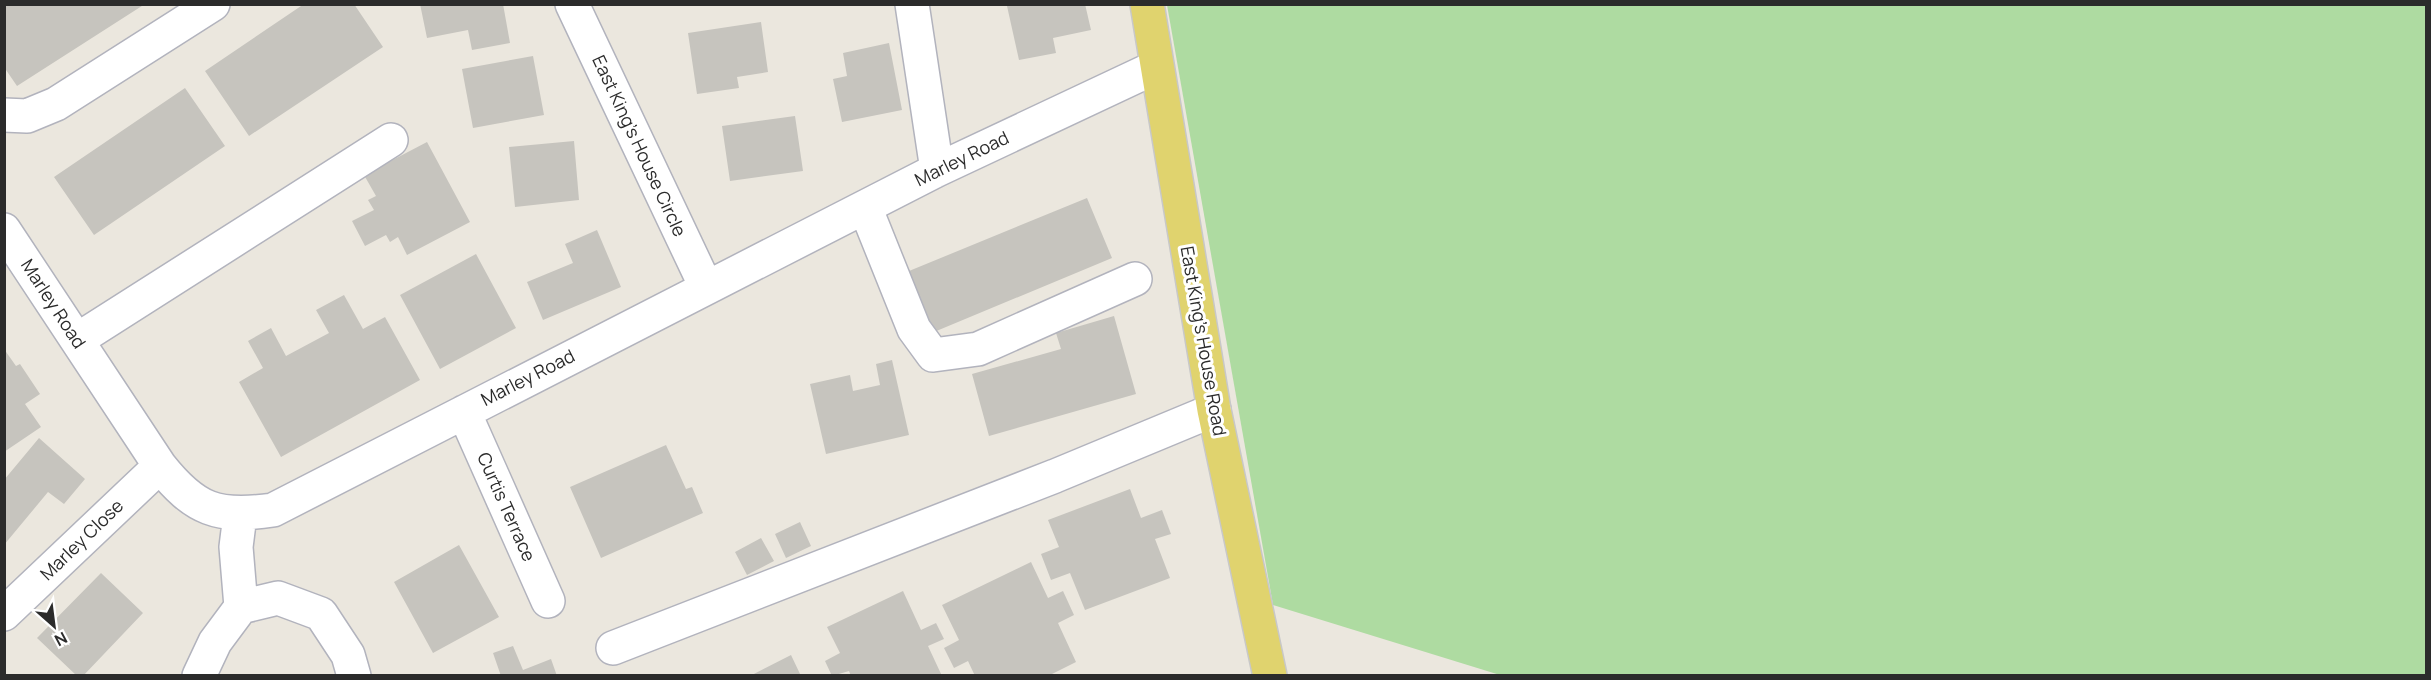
<svg xmlns="http://www.w3.org/2000/svg" width="2431" height="680" font-family="Manrope,sans-serif">
<rect width="100%" height="100%" fill="#ebe7de"/>
<path fill="#aedba1" d="M 1167,5 L 2426,5 L 2426,675 L 1500,675 L 1273,605 Z"/>
<path fill="#c6c4be" d="M 4,4 L 145,4 L 17,86 L 4,67 Z
M 304,4 L 354,4 L 383,47 L 249,136 L 205,71 Z
M 420,4 L 503,4 L 510,43 L 472,50 L 468,30 L 427,38 Z
M 1014,4 L 1085,4 L 1091,30 L 1053,38 L 1056,53 L 1019,60 L 1007,6 Z
M 761,22 L 768,72 L 737,77 L 739,88 L 697,94 L 688,33 Z
M 889,43 L 902,110 L 842,122 L 833,79 L 847,76 L 843,53 Z
M 533,56 L 544,115 L 473,128 L 462,69 Z
M 185,88 L 225,146 L 94,235 L 54,177 Z
M 795,116 L 803,171 L 730,181 L 722,126 Z
M 574,141 L 579,200 L 515,207 L 509,147 Z
M 427,142 L 470,222 L 407,255 L 398,237 L 390,242 L 386,235 L 365,246 L 352,221 L 374,210 L 368,200 L 376,196 L 364,175 Z
M 1087,198 L 1112,258 L 934,332 L 909,271 Z
M 597,230 L 621,287 L 543,320 L 527,282 L 573,263 L 565,244 Z
M 476,254 L 516,328 L 440,369 L 400,295 Z
M 344,295 L 363,329 L 385,317 L 420,380 L 281,457 L 239,382 L 263,368 L 248,341 L 271,328 L 286,356 L 329,333 L 316,310 Z
M 1114,316 L 1136,394 L 989,436 L 972,374 L 1061,349 L 1056,333 Z
M 4,349 L 16,366 L 20,364 L 40,394 L 25,404 L 41,427 L 4,452 Z
M 892,360 L 909,435 L 826,454 L 810,384 L 850,375 L 853,391 L 880,385 L 876,364 Z
M 39,438 L 85,479 L 64,504 L 48,492 L 4,545 L 4,480 Z
M 666,445 L 686,489 L 692,487 L 703,513 L 601,558 L 570,487 Z
M 1130,489 L 1141,518 L 1162,510 L 1171,534 L 1155,539 L 1170,578 L 1085,610 L 1070,573 L 1051,580 L 1041,554 L 1059,547 L 1048,520 Z
M 800,522 L 811,546 L 786,558 L 775,534 Z
M 761,538 L 774,561 L 747,575 L 735,552 Z
M 459,545 L 499,617 L 433,653 L 394,582 Z
M 1031,562 L 1048,598 L 1063,591 L 1074,615 L 1058,623 L 1076,662 L 1048,676 L 975,676 L 968,661 L 954,668 L 944,648 L 959,640 L 942,605 Z
M 101,573 L 143,613 L 83,676 L 77,676 L 37,638 Z
M 903,591 L 921,630 L 936,623 L 944,639 L 928,646 L 942,676 L 851,676 L 849,671 L 832,676 L 825,661 L 840,653 L 827,627 Z
M 513,646 L 523,670 L 551,659 L 557,676 L 501,676 L 493,653 Z
M 791,655 L 801,676 L 750,676 Z"/>
<g fill="none" stroke-linecap="round" stroke-linejoin="round">
<defs>
<path id="minor" d="M 572,4 L 706,287
M 912,4 L 937,170
M 4,115 L 27,116 L 56,104 L 213,4
M 865,207 L 914,329 L 933,355 L 978,349 L 1135,279
M 4,230 L 160,466 C 195,510 217,518 273,510 L 937,170 L 1156,67
M 77,340 L 391,140
M 464,412 L 548,601
M 240,515 L 236,547 L 241,607
M 4,614 L 160,466
M 613,648 L 1055,476 L 1214,410
M 199,676 L 215,642 L 241,607 L 278,598 L 321,614 L 348,655 L 354,676"/>
<path id="major" d="M 1147,4 L 1214,410 L 1270,676"/>
</defs>
<use href="#minor" stroke="#b2b3bd" stroke-width="36"/>
<use href="#major" stroke="#c8c8c8" stroke-width="36"/>
<use href="#minor" stroke="#fff" stroke-width="33"/>
<use href="#major" stroke="#e0d36e" stroke-width="33"/>
</g>
<g text-anchor="middle" stroke-width="6" stroke-linejoin="round" paint-order="stroke">
<g font-size="18" fill="#2b2b2b" stroke="#fff">
<text transform="translate(639 146) rotate(65)" y="6">East King's House Circle</text>
<text transform="translate(962 159) rotate(-26)" y="6">Marley Road</text>
<text transform="translate(53 304) rotate(57)" y="6">Marley Road</text>
<text transform="translate(1203 341) rotate(80)" y="6">East King's House Road</text>
<text transform="translate(528 378) rotate(-27)" y="6">Marley Road</text>
<text transform="translate(506 507) rotate(66)" y="6">Curtis Terrace</text>
<text transform="translate(82 540) rotate(-44)" y="6">Marley Close</text>
</g>
</g>
<rect width="2431" height="680" fill="none" stroke="#2b2b2b" stroke-width="12"/>
<g transform="translate(54 626) rotate(152)" stroke="#ffffff" stroke-width="4.5" paint-order="stroke">
<path d="M0-4.5L10 22L0 15L-10 22Z" fill="#2b2b2b"/>
<text y="-9" font-size="16" font-weight="bold" text-anchor="middle" fill="#2b2b2b">N</text>
</g>
</svg>
